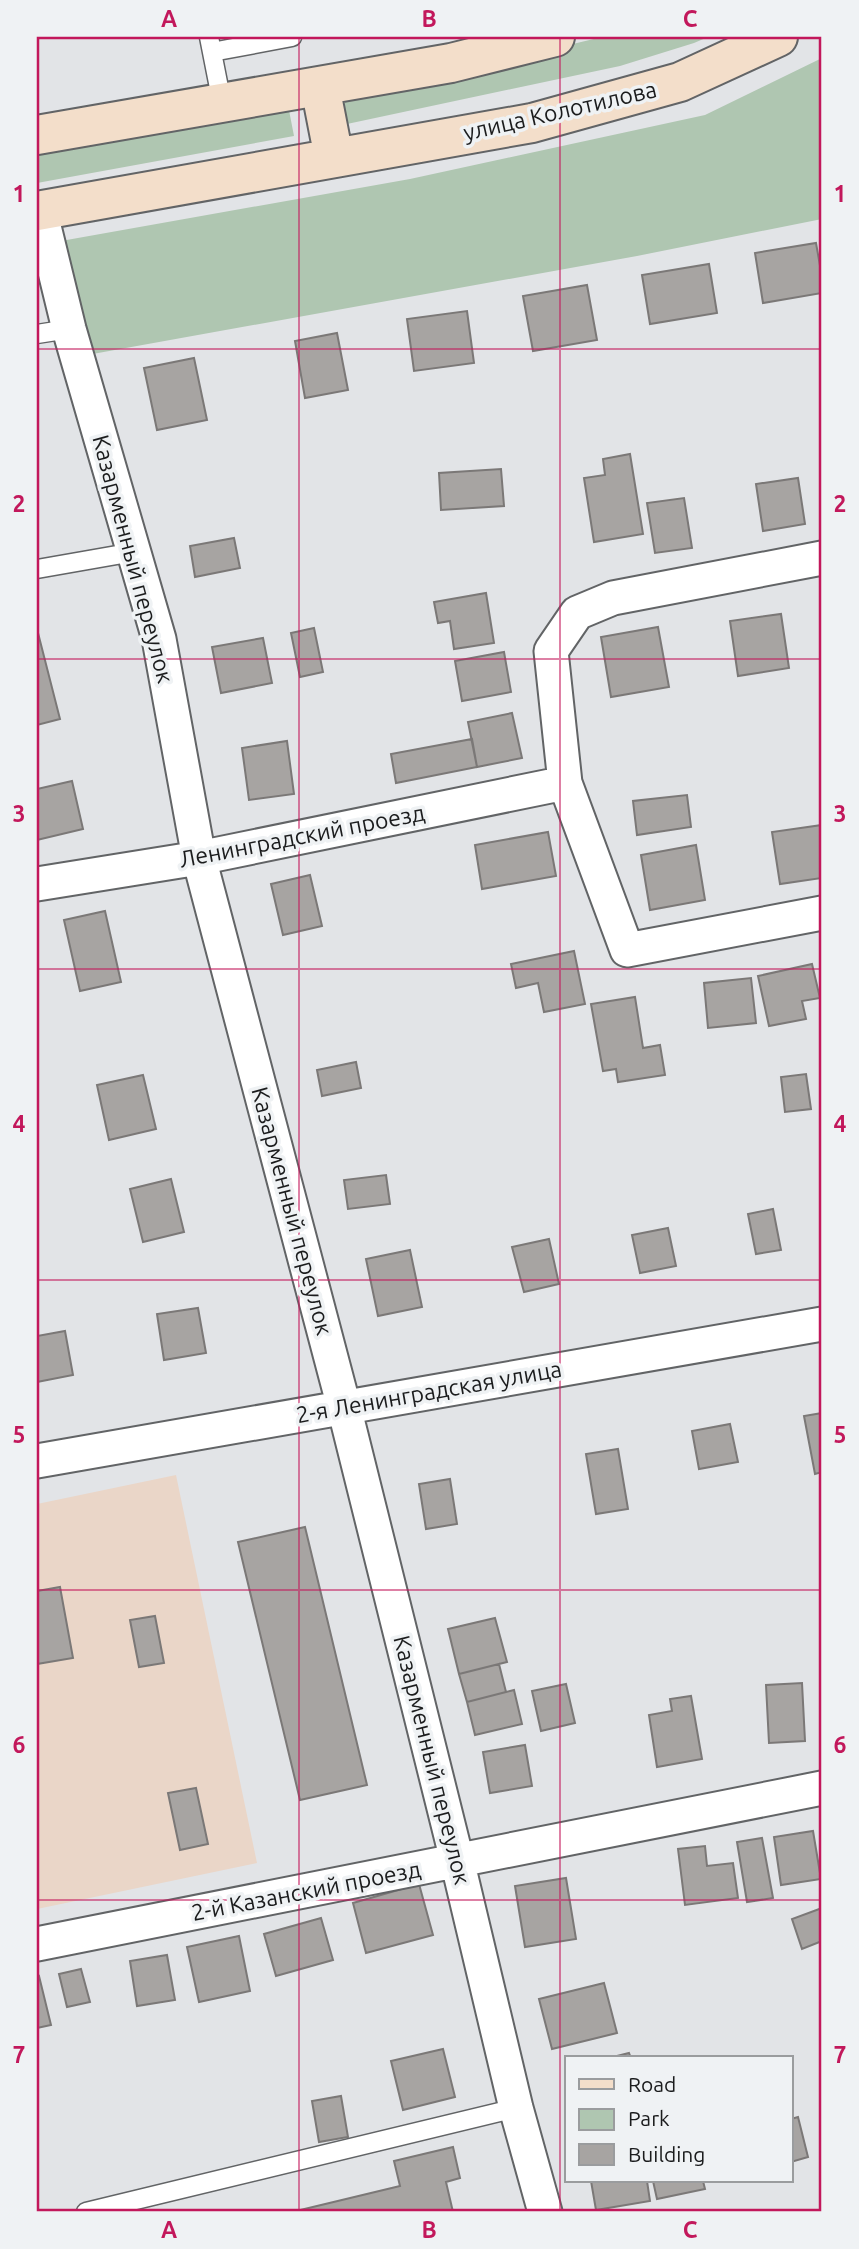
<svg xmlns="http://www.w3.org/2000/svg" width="859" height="2249" font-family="Ubuntu,sans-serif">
<rect width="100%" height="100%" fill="#e2e4e7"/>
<path fill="#ead6c8" d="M 176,1475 L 257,1863 L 37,1909 L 37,1504 Z"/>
<path fill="#afc6b1" d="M 602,37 L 708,37 L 694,43 L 620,66 L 347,124 L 343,93 L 451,73 Z
M 822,58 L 822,219 L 637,256 L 87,355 L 61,241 L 410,179 L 705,115 Z
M 288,105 L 294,136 L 37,183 L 37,151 Z"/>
<path fill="#a7a4a2" stroke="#7b7877" stroke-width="2" d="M 816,243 L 822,277 L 822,293 L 763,303 L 755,253 Z
M 709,264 L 717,313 L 650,324 L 642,275 Z
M 587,285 L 597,340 L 533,351 L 523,296 Z
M 467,311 L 474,363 L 414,371 L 407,319 Z
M 337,333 L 348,390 L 305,398 L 295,341 Z
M 194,358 L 207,420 L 157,430 L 144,368 Z
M 630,454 L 643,534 L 594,542 L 584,478 L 605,475 L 603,459 Z
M 501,469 L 504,506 L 441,510 L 439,473 Z
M 798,478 L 805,524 L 763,531 L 756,484 Z
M 684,498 L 692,548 L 655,553 L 647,503 Z
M 234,538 L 240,568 L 195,577 L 190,546 Z
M 486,593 L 494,643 L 454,649 L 450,621 L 438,623 L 434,602 Z
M 781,614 L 789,668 L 738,676 L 730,621 Z
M 658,627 L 669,687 L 611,697 L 601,637 Z
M 314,628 L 323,672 L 300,677 L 291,633 Z
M 37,629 L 60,719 L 37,725 Z
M 263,638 L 272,683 L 221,693 L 212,647 Z
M 504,652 L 511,692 L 462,701 L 455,661 Z
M 512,713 L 522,758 L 477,767 L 468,722 Z
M 472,739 L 477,767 L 396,783 L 391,754 Z
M 287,741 L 294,794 L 249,800 L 242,748 Z
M 72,781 L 83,829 L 37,840 L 37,789 Z
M 687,795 L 691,827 L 637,835 L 633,801 Z
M 822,825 L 822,878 L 780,884 L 772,832 Z
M 548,832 L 556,876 L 482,889 L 475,845 Z
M 696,845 L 705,900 L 650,910 L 641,855 Z
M 310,875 L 322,926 L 283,935 L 271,884 Z
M 105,911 L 121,982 L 80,991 L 64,920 Z
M 574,951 L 585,1004 L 544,1012 L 538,983 L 516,988 L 511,964 Z
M 812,964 L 820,998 L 802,1001 L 806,1019 L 769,1026 L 758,976 Z
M 751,978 L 756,1023 L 708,1028 L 704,983 Z
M 635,997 L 643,1048 L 660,1045 L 665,1075 L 618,1082 L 616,1069 L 603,1071 L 591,1004 Z
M 356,1062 L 361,1088 L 322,1096 L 317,1070 Z
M 806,1074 L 811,1109 L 785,1112 L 781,1077 Z
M 143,1075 L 156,1129 L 109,1140 L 97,1085 Z
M 386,1175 L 390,1204 L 348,1209 L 344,1180 Z
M 171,1179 L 184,1232 L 143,1242 L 130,1189 Z
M 773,1209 L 781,1250 L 756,1254 L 748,1214 Z
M 668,1228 L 676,1266 L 640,1273 L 632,1235 Z
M 549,1239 L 559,1284 L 524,1292 L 512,1247 Z
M 410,1250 L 422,1307 L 378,1316 L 366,1259 Z
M 198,1308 L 206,1353 L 164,1360 L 157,1314 Z
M 65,1331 L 73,1375 L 37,1382 L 37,1336 Z
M 822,1413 L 822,1472 L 815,1474 L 804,1416 Z
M 730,1424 L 738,1462 L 699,1469 L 692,1431 Z
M 618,1449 L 628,1509 L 596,1514 L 586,1454 Z
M 450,1479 L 457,1524 L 426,1529 L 419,1484 Z
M 305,1527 L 367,1785 L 300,1800 L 238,1542 Z
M 60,1587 L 73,1658 L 37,1664 L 37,1591 Z
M 155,1616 L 164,1663 L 139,1667 L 130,1620 Z
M 495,1618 L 507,1662 L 459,1674 L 448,1629 Z
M 499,1664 L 506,1692 L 467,1702 L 459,1674 Z
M 802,1683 L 805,1741 L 769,1743 L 766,1685 Z
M 566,1684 L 575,1723 L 541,1731 L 532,1691 Z
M 514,1690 L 522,1724 L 475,1735 L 467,1702 Z
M 691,1696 L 702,1759 L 657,1767 L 649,1715 L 672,1711 L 670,1699 Z
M 525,1745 L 532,1786 L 490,1793 L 483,1752 Z
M 196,1788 L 208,1844 L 180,1850 L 168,1793 Z
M 813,1831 L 821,1879 L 781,1885 L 774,1837 Z
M 762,1838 L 773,1898 L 747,1902 L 737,1842 Z
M 705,1846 L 707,1866 L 733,1863 L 738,1898 L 685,1905 L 678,1849 Z
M 566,1878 L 576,1939 L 525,1947 L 515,1886 Z
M 419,1884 L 433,1935 L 366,1953 L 353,1903 Z
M 822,1908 L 822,1941 L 802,1949 L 792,1919 Z
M 321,1918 L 333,1960 L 276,1976 L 264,1934 Z
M 239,1936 L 250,1991 L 199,2002 L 187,1947 Z
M 167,1955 L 175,2000 L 137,2006 L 130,1961 Z
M 81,1969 L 90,2002 L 67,2007 L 59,1974 Z
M 39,1976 L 51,2025 L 37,2028 L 37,1977 Z
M 604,1983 L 617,2033 L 552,2049 L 539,1999 Z
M 443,2049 L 455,2097 L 403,2110 L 391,2061 Z
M 629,2053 L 631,2058 L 609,2058 Z
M 341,2096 L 348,2137 L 319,2142 L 312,2101 Z
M 798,2117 L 808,2157 L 791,2162 L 791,2119 Z
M 453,2147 L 460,2178 L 446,2182 L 453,2212 L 292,2212 L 400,2186 L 394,2161 Z
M 591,2181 L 647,2181 L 650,2201 L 596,2210 Z
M 653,2181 L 703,2181 L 705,2189 L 657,2199 Z"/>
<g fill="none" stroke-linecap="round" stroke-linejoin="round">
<defs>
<path id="service" d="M 209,37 L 222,103
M 212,52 L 292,37
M 37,334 L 69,329
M 37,569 L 134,552
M 86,2212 L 516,2108"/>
<path id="minor" d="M 40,210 L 69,329 L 159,639 L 199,858 L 344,1407 L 457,1860 L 516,2108 L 545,2212
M 565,783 L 551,651 L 577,613 L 613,598 L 822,558
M 37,884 L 199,858 L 565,783 L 627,950 L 822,913
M 37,1461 L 822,1324
M 37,1944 L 822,1788"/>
<path id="secondary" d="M 320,86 L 334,158
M 37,135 L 451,63 L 555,37
M 37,211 L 532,123 L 680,82 L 778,37"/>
</defs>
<use href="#service" stroke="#626466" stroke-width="21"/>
<use href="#minor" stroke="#626466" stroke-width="37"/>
<use href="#secondary" stroke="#626466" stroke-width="42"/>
<use href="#service" stroke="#fff" stroke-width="18"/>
<use href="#minor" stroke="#fff" stroke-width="33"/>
<use href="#secondary" stroke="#f3deca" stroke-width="38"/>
</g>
<path fill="none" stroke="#c2185b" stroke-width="2" stroke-opacity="0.55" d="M 299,37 L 299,2212M 560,37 L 560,2212M 37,349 L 822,349M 37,659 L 822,659M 37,969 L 822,969M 37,1280 L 822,1280M 37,1590 L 822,1590M 37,1900 L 822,1900"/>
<g text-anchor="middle" stroke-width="7" stroke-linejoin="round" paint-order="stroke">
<g font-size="23" fill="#1b1c1d" stroke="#eff2f4">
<text transform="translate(560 111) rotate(-13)" y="8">улица Колотилова</text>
<text transform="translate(133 559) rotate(75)" y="8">Казарменный переулок</text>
<text transform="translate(302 836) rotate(-11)" y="8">Ленинградский проезд</text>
<text transform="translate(292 1211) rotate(75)" y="8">Казарменный переулок</text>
<text transform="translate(429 1392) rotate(-10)" y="8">2-я Ленинградская улица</text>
<text transform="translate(432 1760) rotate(76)" y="8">Казарменный переулок</text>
<text transform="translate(306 1891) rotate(-11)" y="8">2-й Казанский проезд</text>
</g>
</g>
<rect width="859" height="2249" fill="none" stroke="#eff2f4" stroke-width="77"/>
<rect x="565" y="2056" width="228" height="126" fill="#eff2f4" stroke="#9a9c9e" stroke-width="2"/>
<rect x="579" y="2079" width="35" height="10" fill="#f3deca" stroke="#9a9c9e" stroke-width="2"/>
<text x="628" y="2092" font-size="21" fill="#1b1c1d">Road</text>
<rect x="579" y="2109" width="35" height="21" fill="#afc6b1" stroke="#9a9c9e" stroke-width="2"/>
<text x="628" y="2126" font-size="21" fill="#1b1c1d">Park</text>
<rect x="579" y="2144" width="35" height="21" fill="#a7a4a2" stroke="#9a9c9e" stroke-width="2"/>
<text x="628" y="2162" font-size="21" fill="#1b1c1d">Building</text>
<rect x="38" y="38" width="782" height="2172" fill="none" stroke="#c2185b" stroke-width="2.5"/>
<g font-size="23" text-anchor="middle" font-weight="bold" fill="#c2185b">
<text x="169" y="27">A</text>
<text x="429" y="27">B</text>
<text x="690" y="27">C</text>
<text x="19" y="202">1</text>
<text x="840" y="202">1</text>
<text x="19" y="512">2</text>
<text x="840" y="512">2</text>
<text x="19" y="822">3</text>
<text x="840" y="822">3</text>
<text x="19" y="1132">4</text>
<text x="840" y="1132">4</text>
<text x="19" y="1443">5</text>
<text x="840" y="1443">5</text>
<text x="19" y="1753">6</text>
<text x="840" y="1753">6</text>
<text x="19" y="2063">7</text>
<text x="840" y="2063">7</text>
<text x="169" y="2238">A</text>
<text x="429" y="2238">B</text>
<text x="690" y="2238">C</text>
</g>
</svg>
